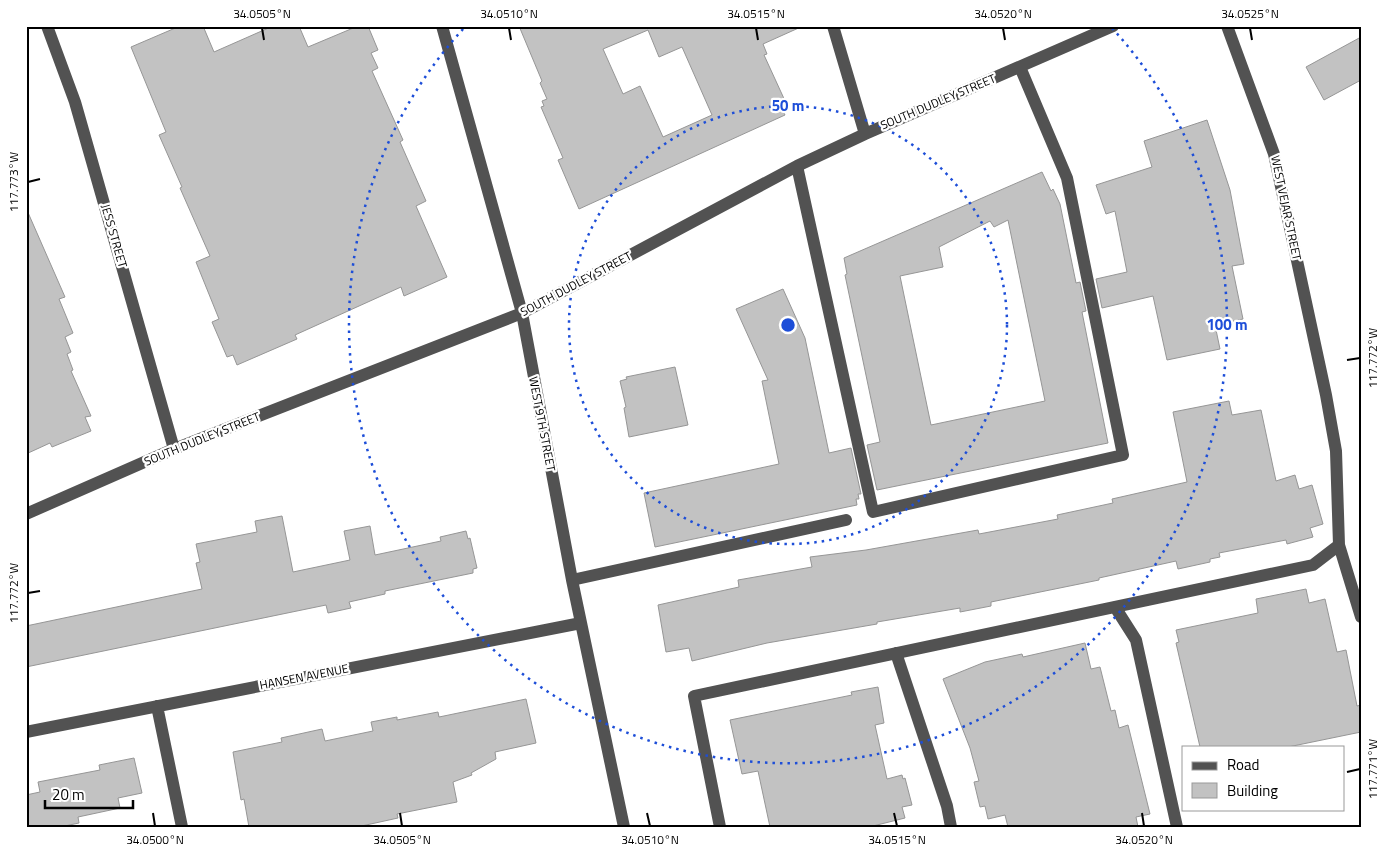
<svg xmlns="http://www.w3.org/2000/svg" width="1387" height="853" font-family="'Titillium Web',sans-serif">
<rect width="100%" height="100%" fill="#fff"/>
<path fill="#c2c2c2" stroke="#969696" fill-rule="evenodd" d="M 180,26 L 203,26 L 214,52 L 273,26 L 299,26 L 308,47 L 358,26 L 368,26 L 378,50 L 371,53 L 378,68 L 372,71 L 403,140 L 400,142 L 426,201 L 416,206 L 447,277 L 404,296 L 401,287 L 295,335 L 297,339 L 237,365 L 233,355 L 227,357 L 212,322 L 219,319 L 196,262 L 210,256 L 180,188 L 182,187 L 159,135 L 166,132 L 131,47 Z
M 519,26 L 803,26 L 763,44 L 767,54 L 764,55 L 786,103 L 780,105 L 785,115 L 579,209 L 558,160 L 563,158 L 541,107 L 544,106 L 542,101 L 547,99 L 540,83 L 542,81 ZM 648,30 L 659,57 L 682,47 L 712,115 L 663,137 L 640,86 L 623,94 L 603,49 Z
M 1361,37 L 1361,80 L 1324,100 L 1306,67 Z
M 1207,120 L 1230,190 L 1244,264 L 1232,266 L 1243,319 L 1215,325 L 1220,349 L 1167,360 L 1153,296 L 1102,308 L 1096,279 L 1127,272 L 1115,211 L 1106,214 L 1096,185 L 1152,167 L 1144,141 Z
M 1042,172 L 1051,191 L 1053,189 L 1060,204 L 1076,283 L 1080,282 L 1086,311 L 1082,312 L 1108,443 L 877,490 L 867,445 L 880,442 L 845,275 L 847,274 L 844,258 ZM 1008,220 L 1045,401 L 931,425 L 900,276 L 943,267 L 939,247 L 990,221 L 994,227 Z
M 26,208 L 65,297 L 59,299 L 73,333 L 65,337 L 71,352 L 67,354 L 73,370 L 71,371 L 91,416 L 85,417 L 91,431 L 52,447 L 50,443 L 26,454 Z
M 783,289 L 805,338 L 829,453 L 851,448 L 861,494 L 858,494 L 859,499 L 856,499 L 857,505 L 655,547 L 644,493 L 779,464 L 762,381 L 768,380 L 736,309 Z
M 675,367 L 688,425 L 629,437 L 624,408 L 626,407 L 620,381 L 627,379 L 626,377 Z
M 1229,401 L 1232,415 L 1261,410 L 1276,481 L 1295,475 L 1299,489 L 1312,485 L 1323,524 L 1310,528 L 1313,537 L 1287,544 L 1286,540 L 1219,553 L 1220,557 L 1210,559 L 1210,562 L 1178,569 L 1176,561 L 1099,578 L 1099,580 L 991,602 L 991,606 L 960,612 L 960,608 L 877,622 L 877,624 L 767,643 L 692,661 L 689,648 L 666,652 L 658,605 L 739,587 L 738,580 L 812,567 L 810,557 L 866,550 L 978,530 L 979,534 L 1058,519 L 1057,515 L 1113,503 L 1112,499 L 1187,482 L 1173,412 Z
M 282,516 L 293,572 L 350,560 L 344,531 L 370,526 L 375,555 L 441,541 L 440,537 L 466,531 L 468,539 L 470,538 L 477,568 L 473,569 L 473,573 L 385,591 L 385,594 L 349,602 L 351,608 L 328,613 L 326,605 L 26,667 L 26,626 L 202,589 L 196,563 L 200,562 L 196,544 L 257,532 L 255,521 Z
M 1306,589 L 1309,603 L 1325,599 L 1337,652 L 1346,650 L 1357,706 L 1361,705 L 1361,732 L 1288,747 L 1200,747 L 1176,643 L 1179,642 L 1176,630 L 1258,613 L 1256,599 Z
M 1085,643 L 1091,669 L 1100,667 L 1111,711 L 1115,710 L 1119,728 L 1128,725 L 1150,814 L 1136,817 L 1138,827 L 1008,827 L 1005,815 L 988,819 L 985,806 L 980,807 L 974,782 L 979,781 L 970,748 L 943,679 L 985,662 L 1022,654 L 1023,657 Z
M 878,687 L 884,723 L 875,725 L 887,779 L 902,775 L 903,779 L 905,778 L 912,805 L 902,807 L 905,818 L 869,827 L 770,827 L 758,771 L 742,774 L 730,720 L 852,695 L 851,692 Z
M 526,699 L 536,743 L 495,752 L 496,759 L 471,773 L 472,775 L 453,782 L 457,802 L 397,814 L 398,818 L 357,827 L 249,827 L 244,799 L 241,800 L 233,752 L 282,742 L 281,738 L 322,729 L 325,741 L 373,731 L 371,722 L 397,717 L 397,720 L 438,712 L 439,717 Z
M 134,758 L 142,793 L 118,798 L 120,808 L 78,817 L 79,823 L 60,827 L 26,827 L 26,795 L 40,792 L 38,782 L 100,770 L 99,765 Z"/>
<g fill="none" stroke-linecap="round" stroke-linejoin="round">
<path stroke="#525252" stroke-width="12" d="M 47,26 L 75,102 L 174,449
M 442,26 L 522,313 L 572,580 L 624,827
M 833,26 L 865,134
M 1227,26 L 1274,154 L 1326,395 L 1336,451 L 1339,545 L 1361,617
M 797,166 L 873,512 L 1123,455 L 1067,178 L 1020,67
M 26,514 L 174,449 L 522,313 L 797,166 L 865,134 L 1113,26
M 572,580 L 846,520
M 1115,607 L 1136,640 L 1177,827
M 896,653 L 947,806 L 951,827
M 157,706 L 182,827
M 26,732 L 581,623
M 720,827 L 694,696 L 1313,565 L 1339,545"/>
</g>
<path fill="none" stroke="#000" stroke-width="2" d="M 262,28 L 264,40M 509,28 L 511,40M 756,28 L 758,40M 1003,28 L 1005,40M 1250,28 L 1252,40M 28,182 L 40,179M 1347,360 L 1360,358M 28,593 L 40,591M 1347,772 L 1360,769M 153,813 L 155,826M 400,813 L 402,826M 647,813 L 650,826M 894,813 L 897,826M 1142,813 L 1144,826"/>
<g fill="none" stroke="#1d4ed8" stroke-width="2.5" stroke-dasharray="2.5 5">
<circle cx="788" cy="325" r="219"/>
<path d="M1112 28A439 439 0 1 1 464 28"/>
</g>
<g text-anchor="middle" stroke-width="4.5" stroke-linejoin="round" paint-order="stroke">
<g font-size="12" fill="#000" stroke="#fff">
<text transform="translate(938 102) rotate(-23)" y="4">SOUTH DUDLEY STREET</text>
<text transform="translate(1286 208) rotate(78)" y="4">WEST VEJAR STREET</text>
<text transform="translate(114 236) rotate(74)" y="4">JESS STREET</text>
<text transform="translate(576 284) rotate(-28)" y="4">SOUTH DUDLEY STREET</text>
<text transform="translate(542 424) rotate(79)" y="4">WEST 9TH STREET</text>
<text transform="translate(202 439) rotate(-22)" y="4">SOUTH DUDLEY STREET</text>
<text transform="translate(304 677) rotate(-11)" y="4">HANSEN AVENUE</text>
</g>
</g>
<circle cx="788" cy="325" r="8" fill="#1d4ed8" stroke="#fff" stroke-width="2.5"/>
<g font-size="15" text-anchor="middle" font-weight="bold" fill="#1d4ed8" stroke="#fff" stroke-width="4.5" stroke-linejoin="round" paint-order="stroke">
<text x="788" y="111">50 m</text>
<text x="1227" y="330">100 m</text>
</g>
<rect width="1387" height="853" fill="none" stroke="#ffffff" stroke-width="55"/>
<rect x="1182" y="746" width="162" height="65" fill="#ffffff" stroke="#999999"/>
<rect x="1192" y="762" width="25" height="8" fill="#525252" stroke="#999999"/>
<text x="1227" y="770" font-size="15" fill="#000000">Road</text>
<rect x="1192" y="783" width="25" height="15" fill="#c2c2c2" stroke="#999999"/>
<text x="1227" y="796" font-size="15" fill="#000000">Building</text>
<path d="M45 800v8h88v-8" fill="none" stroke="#000000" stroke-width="2.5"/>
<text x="52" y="800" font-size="15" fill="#000000" stroke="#ffffff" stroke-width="4" paint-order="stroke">20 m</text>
<rect x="28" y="28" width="1332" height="798" fill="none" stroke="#000" stroke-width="2"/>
<g font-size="12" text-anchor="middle" fill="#000">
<text x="262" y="18">34.0505°N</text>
<text x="509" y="18">34.0510°N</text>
<text x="756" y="18">34.0515°N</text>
<text x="1003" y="18">34.0520°N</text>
<text x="1250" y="18">34.0525°N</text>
<text transform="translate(14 182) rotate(-90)" y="4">117.773°W</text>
<text transform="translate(1373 358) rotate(-90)" y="4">117.772°W</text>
<text transform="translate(14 593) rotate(-90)" y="4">117.772°W</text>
<text transform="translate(1373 769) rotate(-90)" y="4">117.771°W</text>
<text x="155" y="844">34.0500°N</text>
<text x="402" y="844">34.0505°N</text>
<text x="650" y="844">34.0510°N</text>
<text x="897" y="844">34.0515°N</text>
<text x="1144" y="844">34.0520°N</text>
</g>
</svg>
